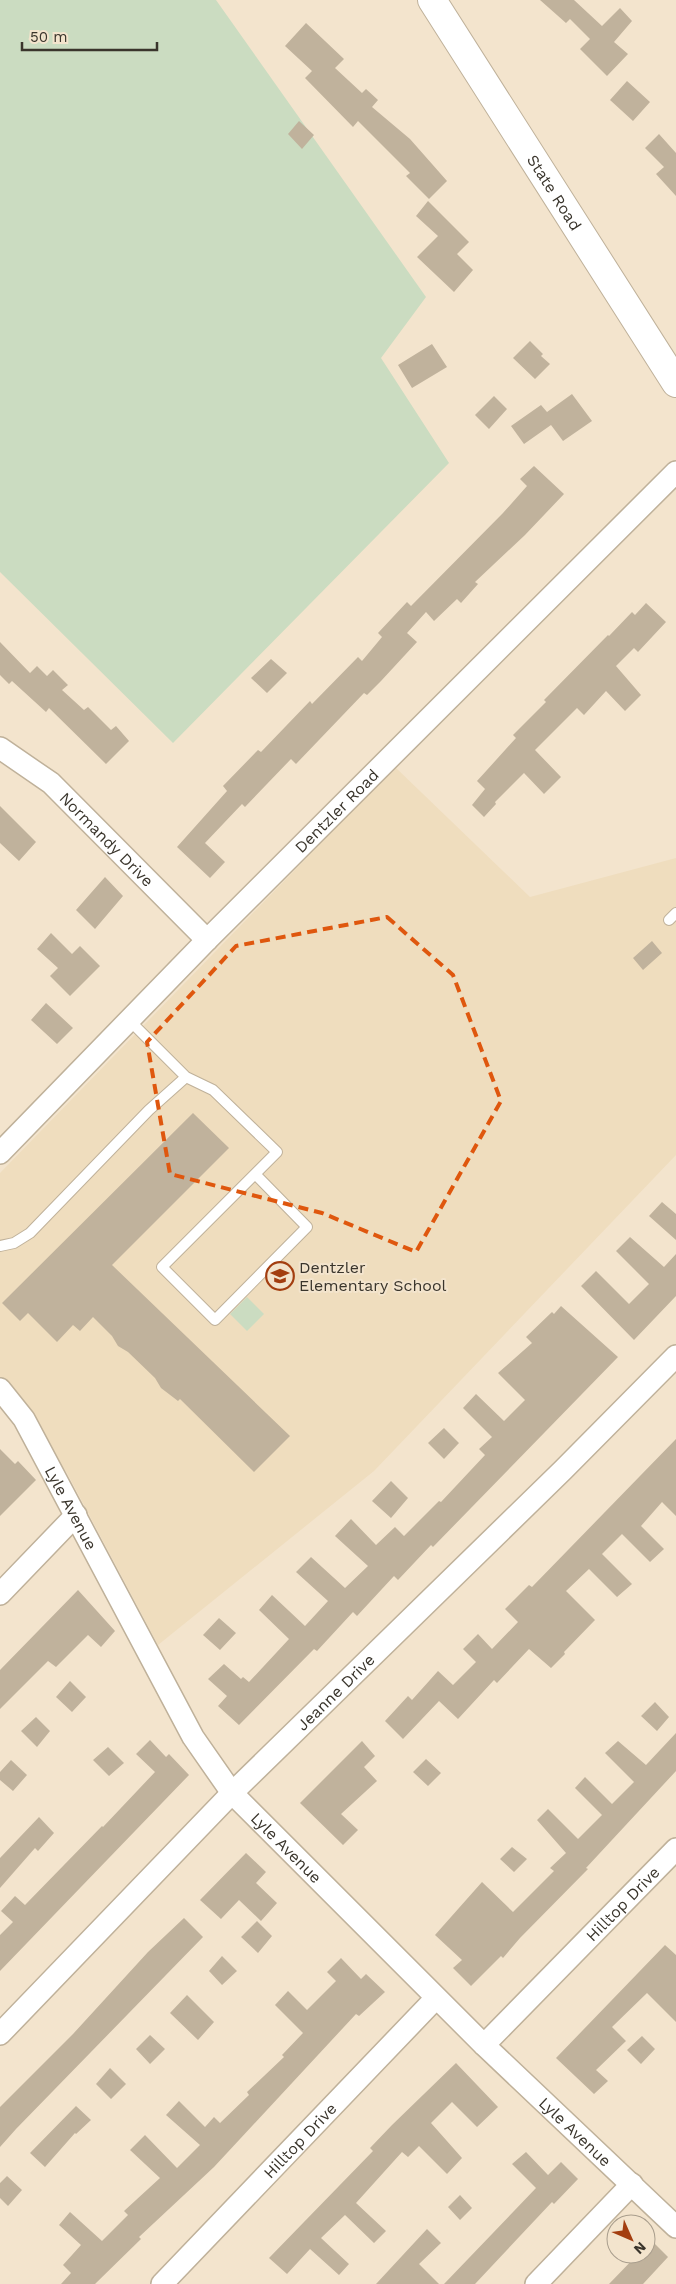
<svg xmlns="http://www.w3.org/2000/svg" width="676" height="2284" font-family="'Work Sans',sans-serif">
<rect width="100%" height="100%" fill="#f3e4cd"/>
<path fill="#efddbe" d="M 395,767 L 530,897 L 676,858 L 676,1155 L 374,1471 L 158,1645 L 67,1473 L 0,1379 L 0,1173 Z"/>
<path fill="#cbdcc1" d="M 0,0 L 216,0 L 426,297 L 381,358 L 449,463 L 173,743 L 0,572 Z
M 247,1297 L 264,1314 L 247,1331 L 230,1314 Z"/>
<path fill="#c0b29c" d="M 540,0 L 574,0 L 602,26 L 620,8 L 632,21 L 614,42 L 628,54 L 607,76 L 580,49 L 590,39 L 570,19 L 566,23 Z
M 306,23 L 344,59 L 335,68 L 362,93 L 366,89 L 378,100 L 372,107 L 410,139 L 447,181 L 429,199 L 406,176 L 410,173 L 358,121 L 353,127 L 305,78 L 312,71 L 285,46 Z
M 627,81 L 650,102 L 633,121 L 610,100 Z
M 299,121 L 314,135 L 302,149 L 288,134 Z
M 659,134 L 676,153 L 676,196 L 656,174 L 664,167 L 645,148 Z
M 428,201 L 469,242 L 457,254 L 473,270 L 454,292 L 417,257 L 438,236 L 416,216 Z
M 530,341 L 543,354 L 541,356 L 550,364 L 535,379 L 513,358 Z
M 432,344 L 447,367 L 412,388 L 398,365 Z
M 572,394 L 592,421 L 563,441 L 551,425 L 524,444 L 511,426 L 541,405 L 547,412 Z
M 494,396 L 507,409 L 489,429 L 475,415 Z
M 534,466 L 564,494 L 525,535 L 475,582 L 478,584 L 461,603 L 457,599 L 434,621 L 426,612 L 407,633 L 417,642 L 381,681 L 367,695 L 364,693 L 296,764 L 291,759 L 245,807 L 242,804 L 205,843 L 225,862 L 210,878 L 177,847 L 227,791 L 223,786 L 258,750 L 261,752 L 310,701 L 312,704 L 358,657 L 362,661 L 382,637 L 378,633 L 407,602 L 411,606 L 503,513 L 527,486 L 520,479 Z
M 646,603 L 666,622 L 638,652 L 634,648 L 616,666 L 641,695 L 625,711 L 606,691 L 584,715 L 577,708 L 535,750 L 561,777 L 544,794 L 524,773 L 495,802 L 496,804 L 484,817 L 472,805 L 485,789 L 477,781 L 516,738 L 513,735 L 546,702 L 544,700 L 608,635 L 609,636 L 632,612 L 635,615 Z
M 0,642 L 30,673 L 37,666 L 47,676 L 53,670 L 68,685 L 62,690 L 84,710 L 88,707 L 111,730 L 116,726 L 129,741 L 106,764 L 49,708 L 46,712 L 12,681 L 9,684 L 0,675 Z
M 271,659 L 287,673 L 267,693 L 251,678 Z
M 0,806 L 36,842 L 19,861 L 0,843 Z
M 105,877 L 123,896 L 95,929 L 76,910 Z
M 51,933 L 72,954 L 80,946 L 100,966 L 70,996 L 50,976 L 58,968 L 37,949 Z
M 652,941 L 662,953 L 643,970 L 633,958 Z
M 46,1003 L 73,1028 L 57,1044 L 31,1020 Z
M 193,1113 L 229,1148 L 112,1265 L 290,1436 L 254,1472 L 180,1399 L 178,1401 L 161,1388 L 155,1378 L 128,1352 L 118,1346 L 112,1336 L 93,1317 L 80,1331 L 73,1325 L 57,1342 L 28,1313 L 20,1321 L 2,1303 Z
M 662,1202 L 676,1214 L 676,1240 L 649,1216 Z
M 630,1237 L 664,1267 L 676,1254 L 676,1296 L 634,1340 L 581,1286 L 596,1271 L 629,1304 L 649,1284 L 616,1251 Z
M 561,1306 L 618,1357 L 433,1547 L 431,1545 L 398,1580 L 394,1576 L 357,1616 L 353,1612 L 317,1651 L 314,1649 L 239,1725 L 218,1706 L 227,1696 L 208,1679 L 224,1664 L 241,1679 L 243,1677 L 249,1682 L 289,1639 L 259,1610 L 272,1595 L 305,1626 L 328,1601 L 296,1572 L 311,1557 L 345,1588 L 368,1566 L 335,1536 L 351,1519 L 376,1545 L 395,1527 L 404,1536 L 439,1501 L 441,1502 L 485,1455 L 479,1449 L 492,1437 L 463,1408 L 476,1394 L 504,1421 L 525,1400 L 498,1373 L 532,1343 L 526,1337 L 552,1312 L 554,1314 Z
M 444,1428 L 459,1443 L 444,1459 L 428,1443 Z
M 676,1439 L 676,1516 L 662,1502 L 641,1526 L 664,1549 L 650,1562 L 622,1534 L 602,1554 L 632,1584 L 617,1597 L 589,1569 L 566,1591 L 595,1620 L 564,1652 L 565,1654 L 551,1668 L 529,1649 L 497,1683 L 494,1680 L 458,1719 L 439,1701 L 403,1739 L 385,1721 L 408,1696 L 412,1700 L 438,1671 L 453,1685 L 476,1662 L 463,1649 L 478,1634 L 492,1649 L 518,1622 L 505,1609 L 529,1585 L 532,1587 Z
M 0,1449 L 15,1464 L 18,1461 L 36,1480 L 0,1516 Z
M 391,1481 L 408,1498 L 391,1518 L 372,1501 Z
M 78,1590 L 115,1631 L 101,1647 L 88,1635 L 56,1667 L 48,1661 L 0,1709 L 0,1670 Z
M 219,1618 L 236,1633 L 220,1650 L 203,1635 Z
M 70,1681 L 86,1697 L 72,1712 L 56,1697 Z
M 655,1702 L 669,1717 L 657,1731 L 641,1716 Z
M 36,1717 L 50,1731 L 37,1747 L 21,1731 Z
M 676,1733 L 676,1771 L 586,1868 L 588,1869 L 520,1938 L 503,1958 L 501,1956 L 471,1986 L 453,1968 L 462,1960 L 435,1935 L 482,1882 L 513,1912 L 554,1871 L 550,1868 L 566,1853 L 537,1820 L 548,1809 L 578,1839 L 602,1815 L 575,1788 L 585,1777 L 612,1804 L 634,1782 L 605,1753 L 618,1741 L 646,1765 Z
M 150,1740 L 166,1757 L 169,1754 L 189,1775 L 0,1971 L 0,1935 L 13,1922 L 1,1911 L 15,1896 L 25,1905 L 102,1826 L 103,1827 L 155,1772 L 136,1754 Z
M 362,1741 L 375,1756 L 364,1767 L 377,1781 L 341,1814 L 358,1830 L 343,1845 L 300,1803 Z
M 108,1747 L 124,1763 L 109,1776 L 93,1760 Z
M 426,1759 L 441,1773 L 428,1786 L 413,1772 Z
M 11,1760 L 27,1775 L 13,1791 L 0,1780 L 0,1772 Z
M 39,1817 L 54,1833 L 38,1851 L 35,1848 L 0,1888 L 0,1858 Z
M 512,1847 L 527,1859 L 514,1872 L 500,1859 Z
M 246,1853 L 266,1872 L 256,1883 L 277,1903 L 261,1921 L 239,1900 L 221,1919 L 200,1900 Z
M 184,1918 L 203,1937 L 16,2129 L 0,2147 L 0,2107 L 73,2034 L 148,1952 Z
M 257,1921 L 272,1936 L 258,1953 L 241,1937 Z
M 665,1945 L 676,1955 L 676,2022 L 647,1993 L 612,2027 L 626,2041 L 596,2070 L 608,2081 L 594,2094 L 556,2058 Z
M 222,1956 L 237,1971 L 222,1985 L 209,1971 Z
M 341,1958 L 361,1979 L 366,1974 L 385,1992 L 359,2016 L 356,2014 L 214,2167 L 139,2237 L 141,2239 L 95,2284 L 61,2284 L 71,2273 L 63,2265 L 81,2245 L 59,2225 L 70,2212 L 102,2241 L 128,2215 L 124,2211 L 160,2178 L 130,2150 L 145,2135 L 177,2168 L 200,2145 L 166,2115 L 179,2101 L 205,2127 L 214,2117 L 220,2123 L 249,2095 L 247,2092 L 284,2057 L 282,2055 L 303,2033 L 275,2005 L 288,1991 L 307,2010 L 336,1981 L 327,1972 Z
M 187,1995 L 214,2022 L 198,2040 L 170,2013 Z
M 150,2035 L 165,2049 L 150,2064 L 136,2049 Z
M 642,2036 L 655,2049 L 641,2064 L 627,2050 Z
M 456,2063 L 498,2107 L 477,2127 L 452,2102 L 431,2123 L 462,2158 L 447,2174 L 419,2146 L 408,2157 L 402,2152 L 356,2203 L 386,2231 L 374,2243 L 345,2215 L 321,2238 L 349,2264 L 339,2275 L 310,2249 L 287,2274 L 269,2258 L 373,2151 L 370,2148 L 392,2125 Z
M 110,2068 L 126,2084 L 111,2099 L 96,2084 Z
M 76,2106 L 91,2120 L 76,2134 L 75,2133 L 45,2167 L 30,2153 Z
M 526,2152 L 548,2175 L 561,2162 L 578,2179 L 554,2204 L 552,2202 L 475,2284 L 444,2284 L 536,2188 L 512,2164 Z
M 7,2176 L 22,2190 L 8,2206 L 0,2198 L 0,2183 Z
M 460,2195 L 472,2208 L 460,2220 L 448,2207 Z
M 427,2229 L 441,2243 L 419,2264 L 439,2284 L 376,2284 Z
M 646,2235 L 668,2257 L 643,2284 L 609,2284 L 638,2254 L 646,2254 Z"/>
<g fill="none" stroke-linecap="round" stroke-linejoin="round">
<defs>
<path id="lane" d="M 669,920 L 676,913
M 129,1020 L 186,1077 L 213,1090 L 277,1152 L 255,1174
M 255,1174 L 307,1227 L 215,1320 L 162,1267 Z
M 0,1246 L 14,1243 L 30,1233 L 149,1110 L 186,1077"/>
<g id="street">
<path id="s1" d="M 0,748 L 51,783 L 207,940"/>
<path id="s2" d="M 0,1153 L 207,940 L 676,472"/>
<path id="s3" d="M 0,1389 L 24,1419 L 193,1737 L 232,1793 L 484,2045 L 676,2227"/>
<path d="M 0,1594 L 76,1515"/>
<path id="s4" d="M 0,2034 L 232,1793 L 563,1470 L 676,1356"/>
<path id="s5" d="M 484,2045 L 676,1849"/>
<path id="s6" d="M 162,2284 L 436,1998"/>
<path d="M 536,2284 L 632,2184"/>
</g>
<g id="secondary">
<path id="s7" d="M 432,0 L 676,383"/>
</g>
</defs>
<use href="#lane" stroke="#bfb19a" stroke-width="12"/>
<use href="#street" stroke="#bfb19a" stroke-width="24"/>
<use href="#secondary" stroke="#bfb19a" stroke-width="30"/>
<use href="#lane" stroke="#fff" stroke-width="10"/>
<use href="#street" stroke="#fff" stroke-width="21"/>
<use href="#secondary" stroke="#fff" stroke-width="28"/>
</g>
<path fill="none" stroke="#df570e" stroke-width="4" stroke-dasharray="10 6" stroke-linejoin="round" d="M 387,917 L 453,975 L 501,1101 L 416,1252 L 322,1213 L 170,1174 L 147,1042 L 236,946 Z"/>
<defs>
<symbol id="school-ring" viewBox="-11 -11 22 22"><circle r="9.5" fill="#f3e4cd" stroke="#a33e10" stroke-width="1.5"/><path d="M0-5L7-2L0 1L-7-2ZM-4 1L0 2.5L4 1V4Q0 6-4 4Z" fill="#a33e10"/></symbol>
</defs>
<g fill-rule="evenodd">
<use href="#school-ring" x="264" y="1260" width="32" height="32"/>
</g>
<g text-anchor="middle" stroke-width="4" stroke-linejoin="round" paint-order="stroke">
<g font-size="16" fill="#3a352c" stroke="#f3e4cd">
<text dy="6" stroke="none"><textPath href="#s7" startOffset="228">State Road</textPath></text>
<text dy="6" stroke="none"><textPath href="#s2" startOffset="480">Dentzler Road</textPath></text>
<text dy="6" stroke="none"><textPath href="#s1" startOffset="141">Normandy Drive</textPath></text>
<text dy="6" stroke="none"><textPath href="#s3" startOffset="139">Lyle Avenue</textPath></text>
<text dy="6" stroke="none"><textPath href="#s4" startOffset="479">Jeanne Drive</textPath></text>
<text dy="6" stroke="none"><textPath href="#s3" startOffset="544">Lyle Avenue</textPath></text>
<text dy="6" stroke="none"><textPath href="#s5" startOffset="198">Hilltop Drive</textPath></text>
<text dy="6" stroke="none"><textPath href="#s3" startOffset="949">Lyle Avenue</textPath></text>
<text dy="6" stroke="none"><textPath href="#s6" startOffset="199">Hilltop Drive</textPath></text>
</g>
<g font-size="16" fill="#3a352c" stroke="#f3e4cd" text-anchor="start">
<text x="299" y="1273">Dentzler<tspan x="299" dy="18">Elementary School</tspan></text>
</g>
</g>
<g transform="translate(631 2239) rotate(135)"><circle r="24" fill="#f3e4cd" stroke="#a99e8d"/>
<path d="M0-4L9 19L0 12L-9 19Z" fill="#a33e10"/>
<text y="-8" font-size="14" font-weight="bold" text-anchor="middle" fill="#3a352c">N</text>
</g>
<path d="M22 42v8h135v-8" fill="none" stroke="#3a352c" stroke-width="2.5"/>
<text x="30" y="42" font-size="15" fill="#3a352c" stroke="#f3e4cd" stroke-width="4" paint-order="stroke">50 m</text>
</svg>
